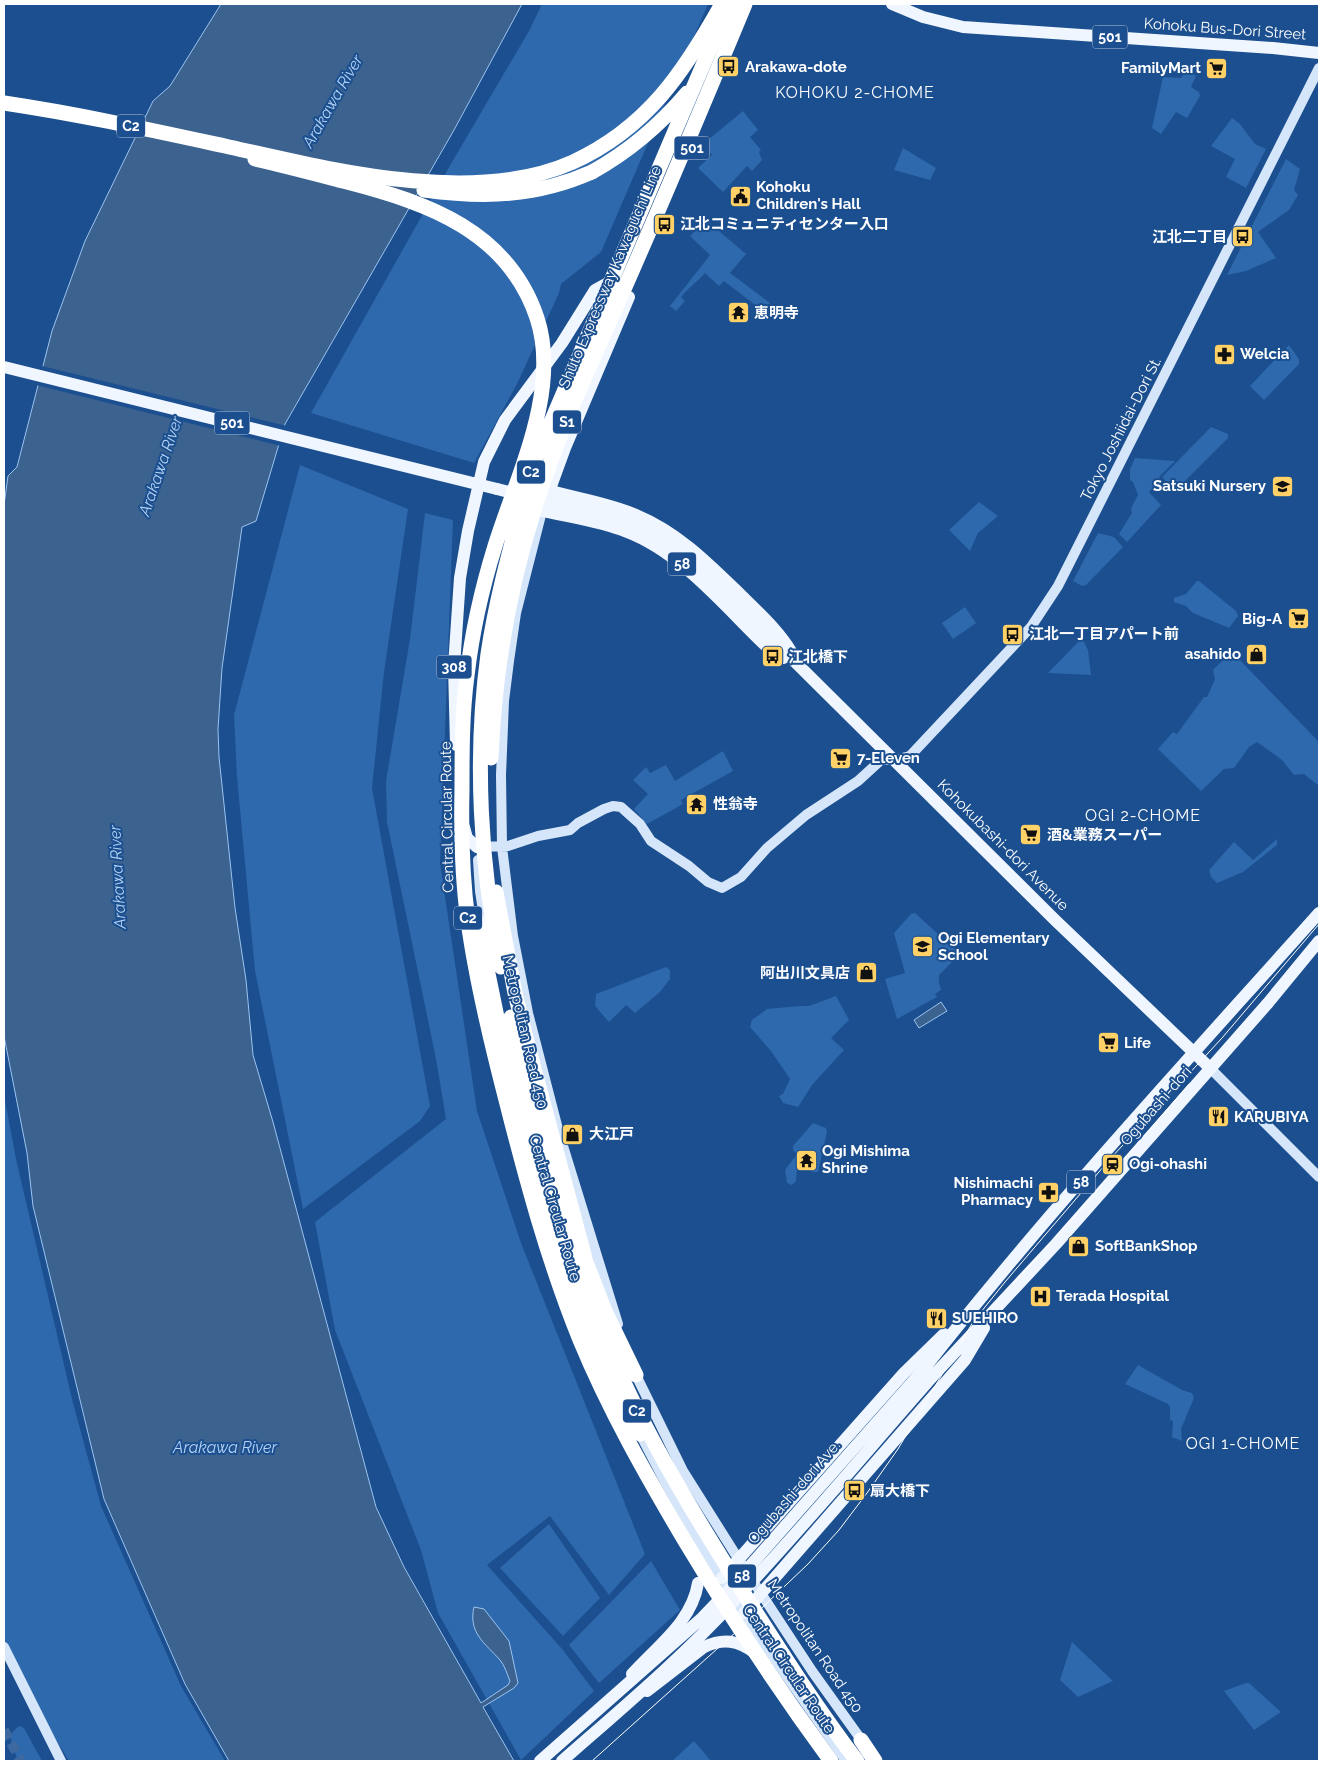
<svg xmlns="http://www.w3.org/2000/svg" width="1323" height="1765" font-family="Raleway,'Noto Sans JP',sans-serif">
<rect width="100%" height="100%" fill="#1b4f8f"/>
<path fill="#2e69ad" d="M 542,4 L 708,4 L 601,252 L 561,284 L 559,293 L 517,384 L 474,463 L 311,413 L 452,162 L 529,31 Z
M 1187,70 L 1196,76 L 1191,87 L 1199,92 L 1200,96 L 1187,118 L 1176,112 L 1161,134 L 1152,128 L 1163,77 L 1181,78 Z
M 743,111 L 758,130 L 750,137 L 761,150 L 759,152 L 762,160 L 752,171 L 747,166 L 723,192 L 698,168 L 712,155 L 703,144 Z
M 1232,118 L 1240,124 L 1255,144 L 1266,149 L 1246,188 L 1226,177 L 1235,159 L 1211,146 Z
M 903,148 L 936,168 L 930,180 L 894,170 Z
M 1286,159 L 1300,169 L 1294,190 L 1298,195 L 1289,210 L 1258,232 L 1276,258 L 1246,271 L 1227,275 Z
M 706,220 L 746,254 L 730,273 L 770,303 L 763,311 L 724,281 L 719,286 L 705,273 C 697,282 689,287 681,297 L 685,301 L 676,311 L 670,306 L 710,255 L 690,236 Z
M 1289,345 L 1299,359 L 1299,364 L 1264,400 L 1250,386 Z
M 1211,427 L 1228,434 L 1228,438 L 1175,491 L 1162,477 Z
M 1135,458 L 1175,461 L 1159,477 L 1161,479 L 1149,492 L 1161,505 L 1127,542 L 1119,534 L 1132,513 L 1131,508 L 1138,495 L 1133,482 L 1130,480 L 1130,469 Z
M 300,465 L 408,509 L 384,672 L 372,788 L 430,1106 L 420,1121 L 303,1209 L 255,971 L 237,777 L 234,715 Z
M 979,502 L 998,516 L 978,533 L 970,551 L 949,530 Z
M 425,513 L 453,520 L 440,863 L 477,1111 L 521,1243 L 645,1554 L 609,1595 L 550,1516 L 487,1565 L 563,1650 L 594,1691 L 521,1760 L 438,1613 L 421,1550 L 335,1330 L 315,1222 L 446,1119 L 436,1059 L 387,822 L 386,781 L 410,639 Z
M 1098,533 L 1114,537 L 1123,547 L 1086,585 L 1082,586 L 1073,581 Z
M 1197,581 L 1199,581 L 1236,611 L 1238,616 L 1229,628 L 1193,613 L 1186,606 L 1174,602 L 1174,598 L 1186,594 Z
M 965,607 L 976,623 L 953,639 L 942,623 Z
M 1082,638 L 1088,650 L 1091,675 L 1048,673 Z
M 1229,654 L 1234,654 L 1319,742 L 1319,786 L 1304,774 L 1294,775 L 1282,760 L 1257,742 L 1249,747 L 1234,768 L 1224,769 L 1201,791 L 1158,749 L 1173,732 L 1177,734 L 1204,697 L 1207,697 L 1208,695 L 1215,679 L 1213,670 Z
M 723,751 L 733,771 L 681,800 L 683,804 L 647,824 L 634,809 L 648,794 L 633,780 L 646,767 L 650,773 L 666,765 L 675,781 Z
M 1277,839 L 1277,845 L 1243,872 L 1217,883 L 1211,877 L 1209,870 L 1234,842 L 1253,860 Z
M 915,913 L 960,954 L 939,975 L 939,983 L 941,990 L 935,994 L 937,997 L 897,1019 L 885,979 L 905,973 L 894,933 L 911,914 Z
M 666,967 L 670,970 L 670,979 L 660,992 L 635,1013 L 626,1005 L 609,1022 L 595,1006 L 596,994 Z
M 836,996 L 849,1020 L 831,1038 L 844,1050 L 812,1085 L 798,1107 L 783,1103 L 779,1096 L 783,1094 L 790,1079 L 771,1051 L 750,1027 L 752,1020 L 767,1009 L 800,1006 L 809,1006 Z
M 4,1095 L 16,1159 L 73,1403 L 101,1506 L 181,1686 L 225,1761 L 69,1761 L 4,1655 Z
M 813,1123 L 826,1128 L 827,1132 L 818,1172 L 813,1172 L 797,1166 L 796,1181 L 792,1185 L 787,1183 L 785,1170 L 797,1154 L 793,1150 L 793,1146 Z
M 1138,1365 L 1182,1390 L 1192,1393 L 1194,1398 L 1181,1429 L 1182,1441 L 1172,1437 L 1173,1421 L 1170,1420 L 1170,1407 L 1168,1404 L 1125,1384 Z
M 549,1524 L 600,1598 L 563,1636 L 500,1568 Z
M 651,1561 L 680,1610 L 599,1683 L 569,1645 Z
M 1072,1642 L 1113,1681 L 1078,1697 L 1060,1680 Z
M 1246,1683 L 1249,1683 L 1281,1712 L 1254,1730 L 1224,1691 Z
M 20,1726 L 24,1728 L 42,1761 L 19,1761 C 13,1749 4,1734 20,1726 Z
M 694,1741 L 711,1761 L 672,1761 Z"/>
<path fill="#3c6290" stroke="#9cc4f0" d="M 221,4 L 522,4 L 454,130 L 285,424 L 256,521 L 242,527 L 222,668 L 218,729 L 219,757 L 235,908 L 246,980 L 253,1055 L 273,1122 L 376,1507 L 404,1567 L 481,1703 L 508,1685 L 510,1681 C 507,1674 505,1666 500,1660 C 485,1643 468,1633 474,1607 L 484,1609 L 509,1641 L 518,1683 L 514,1688 L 483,1707 L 514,1761 L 229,1761 L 185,1684 L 104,1499 L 33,1206 L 27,1153 L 4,1036 L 4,505 L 8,476 L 17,467 L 52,331 L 85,241 L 153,101 L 170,86 Z
M 941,1002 L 947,1011 L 919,1028 L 914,1020 Z"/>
<path fill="#1b4f8f" d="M 42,366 L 287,426 L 281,446 L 36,385 Z"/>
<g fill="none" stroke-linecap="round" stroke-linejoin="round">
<path stroke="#3d69a0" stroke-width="10" stroke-dasharray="10 5" stroke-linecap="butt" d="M 4,1730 L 21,1761"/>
<path stroke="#d6e6fa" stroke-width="10" d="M 542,511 L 516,613 L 509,661 L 504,701 L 501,775 L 502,847 L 513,936 L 528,1013 L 559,1133 L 618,1324
M 478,847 L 508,846 L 538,836 L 570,830 L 578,823 L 604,809 L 613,806 L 621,807 L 640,824 L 651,841 L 689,866 L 708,882 L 722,888 L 741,877 L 767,848 L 806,815 L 858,781 L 881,760 L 894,760 L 910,756 L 1031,627 L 1058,586 L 1319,68
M 478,860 L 480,891 L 486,930
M 1210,1068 L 1319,1177
M 634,1371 L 683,1471 L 739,1560 L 812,1671 L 865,1745
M 638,1430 L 665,1482 L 693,1531 L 761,1640 L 846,1761
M 4,1647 L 61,1761"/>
<path stroke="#f0f6ff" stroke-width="12" d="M 892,4 L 923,17 L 963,27 L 1273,48 L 1319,53
M 4,367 L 497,489
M 541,488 C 572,498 606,502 636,515 C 679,533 709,564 742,596 C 760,614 779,631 792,653
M 535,509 C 566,517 598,520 627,532 C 682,553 725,607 767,647 L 783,658
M 542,511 L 565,448 L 629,297
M 762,629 L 1055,920 L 1210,1068
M 456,745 L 454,666 L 460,578 L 468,531 L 484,462 L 505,420 L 562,343 L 595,290 L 606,284 L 617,286
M 464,827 L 467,838 L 477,847
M 923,1370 C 1048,1211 1185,1063 1319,913
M 932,1377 L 1056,1244 L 1268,1003 L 1319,941
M 722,1578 L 904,1373 L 944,1334
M 744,1613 L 965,1360 L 984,1328
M 632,1674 C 657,1646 692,1622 698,1583
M 647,1691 L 704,1647 C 723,1638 738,1640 755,1653"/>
<path stroke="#fff" stroke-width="15" d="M 4,103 C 78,114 151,130 225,146 C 328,169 473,207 573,162 C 647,128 684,72 722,4
M 424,190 C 484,198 536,197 592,172
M 496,892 L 515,993 L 528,1046 L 586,1262 L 605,1311 L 636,1375
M 589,1333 L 614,1390 L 640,1434
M 861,1740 L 875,1761"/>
<path stroke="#fff" stroke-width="1" d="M 1014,1283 L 1074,1217 L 1189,1084
M 592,1761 L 746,1623 L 808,1564 L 839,1530 L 867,1493 L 898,1449 L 973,1322 L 1005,1282 L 1110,1159 L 1222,1038 L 1319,924"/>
<path stroke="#f0f6ff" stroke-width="12" d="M 497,489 L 623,520 L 655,534 L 678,549 L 696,564 L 762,629
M 540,1761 L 702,1618 L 727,1592 L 923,1370
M 562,1761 C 620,1710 681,1659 734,1601 C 802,1529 866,1452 932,1377"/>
<path stroke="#fff" stroke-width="15" d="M 255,159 C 286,166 316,174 347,182 C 428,203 508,231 537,318 C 561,390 516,478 495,546 C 482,588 472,632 467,676 C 462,713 462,751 462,789 C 461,833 462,877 468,921 C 476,980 490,1038 505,1096 C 526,1179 548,1261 580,1340 C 609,1410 646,1475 685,1541 C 730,1616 779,1690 831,1761
M 592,172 C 628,152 660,125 687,93
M 535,460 L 729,4
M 491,758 C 495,661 513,566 546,475 C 570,405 603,338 632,271 C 671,182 708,93 745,4
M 477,920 L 500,1032 L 528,1142 L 570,1280 L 589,1333
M 501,967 C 480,867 474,756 488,654 C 498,586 519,519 536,452
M 511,1017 C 538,1121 561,1228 601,1329 C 637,1421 688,1505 741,1589 C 778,1647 815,1706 857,1761"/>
</g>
<defs>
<symbol id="bus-square" viewBox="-11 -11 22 22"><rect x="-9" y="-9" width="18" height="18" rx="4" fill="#ffd166" stroke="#1b4f8f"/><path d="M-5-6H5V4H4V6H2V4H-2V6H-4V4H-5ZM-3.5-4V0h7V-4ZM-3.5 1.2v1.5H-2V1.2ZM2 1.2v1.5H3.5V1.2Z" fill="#111"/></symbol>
<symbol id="supermarket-square" viewBox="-11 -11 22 22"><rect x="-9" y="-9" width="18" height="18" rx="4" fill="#ffd166" stroke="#1b4f8f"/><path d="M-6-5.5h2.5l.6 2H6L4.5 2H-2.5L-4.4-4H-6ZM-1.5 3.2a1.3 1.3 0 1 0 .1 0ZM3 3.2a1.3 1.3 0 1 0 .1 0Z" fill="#111"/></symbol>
<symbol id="civic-square" viewBox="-11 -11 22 22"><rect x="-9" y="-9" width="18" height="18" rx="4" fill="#ffd166" stroke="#1b4f8f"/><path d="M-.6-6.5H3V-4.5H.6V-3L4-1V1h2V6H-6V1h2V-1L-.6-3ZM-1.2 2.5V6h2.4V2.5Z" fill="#111"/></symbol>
<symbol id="temple-square" viewBox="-11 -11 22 22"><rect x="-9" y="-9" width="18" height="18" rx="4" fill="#ffd166" stroke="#1b4f8f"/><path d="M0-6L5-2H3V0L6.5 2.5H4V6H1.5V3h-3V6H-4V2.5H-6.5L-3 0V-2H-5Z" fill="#111"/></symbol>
<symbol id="pharmacy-square" viewBox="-11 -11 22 22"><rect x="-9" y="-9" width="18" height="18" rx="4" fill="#ffd166" stroke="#1b4f8f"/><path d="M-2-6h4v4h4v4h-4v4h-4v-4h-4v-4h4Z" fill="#111"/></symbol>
<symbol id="school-square" viewBox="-11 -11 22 22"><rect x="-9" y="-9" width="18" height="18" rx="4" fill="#ffd166" stroke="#1b4f8f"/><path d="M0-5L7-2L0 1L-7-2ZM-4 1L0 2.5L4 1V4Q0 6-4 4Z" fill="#111"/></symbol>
<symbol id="shop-square" viewBox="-11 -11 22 22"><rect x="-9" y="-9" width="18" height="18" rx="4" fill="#ffd166" stroke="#1b4f8f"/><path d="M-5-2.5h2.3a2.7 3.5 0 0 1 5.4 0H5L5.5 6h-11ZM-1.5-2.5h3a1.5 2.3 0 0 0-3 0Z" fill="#111"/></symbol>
<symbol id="restaurant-square" viewBox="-11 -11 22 22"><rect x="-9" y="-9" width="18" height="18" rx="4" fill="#ffd166" stroke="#1b4f8f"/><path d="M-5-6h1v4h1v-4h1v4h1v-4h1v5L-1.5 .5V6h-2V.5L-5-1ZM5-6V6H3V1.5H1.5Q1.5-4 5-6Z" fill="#111"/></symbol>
<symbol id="station-square" viewBox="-11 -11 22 22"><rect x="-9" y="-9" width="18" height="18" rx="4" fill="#ffd166" stroke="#1b4f8f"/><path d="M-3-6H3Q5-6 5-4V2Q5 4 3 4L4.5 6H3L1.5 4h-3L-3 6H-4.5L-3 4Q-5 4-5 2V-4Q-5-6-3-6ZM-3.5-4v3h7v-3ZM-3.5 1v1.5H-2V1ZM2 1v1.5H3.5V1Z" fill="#111"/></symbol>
<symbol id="hospital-square" viewBox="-11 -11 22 22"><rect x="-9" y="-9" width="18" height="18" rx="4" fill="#ffd166" stroke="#1b4f8f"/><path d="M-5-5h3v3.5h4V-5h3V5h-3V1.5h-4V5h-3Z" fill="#111"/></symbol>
</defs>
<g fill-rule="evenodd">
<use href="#bus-square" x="716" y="54" width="25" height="25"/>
<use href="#supermarket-square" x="1204" y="56" width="25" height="25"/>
<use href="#civic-square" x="728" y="184" width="25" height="25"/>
<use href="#bus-square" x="652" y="212" width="25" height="25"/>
<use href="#bus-square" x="1230" y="224" width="25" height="25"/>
<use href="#temple-square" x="726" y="300" width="25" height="25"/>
<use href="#pharmacy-square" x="1212" y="342" width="25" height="25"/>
<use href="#school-square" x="1270" y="474" width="25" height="25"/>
<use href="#supermarket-square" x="1286" y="606" width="25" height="25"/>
<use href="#bus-square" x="1000" y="622" width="25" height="25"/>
<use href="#shop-square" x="1244" y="642" width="25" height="25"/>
<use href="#bus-square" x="760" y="644" width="25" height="25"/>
<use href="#supermarket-square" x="828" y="746" width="25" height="25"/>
<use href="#temple-square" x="684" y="792" width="25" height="25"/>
<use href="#supermarket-square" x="1018" y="822" width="25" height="25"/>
<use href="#school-square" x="910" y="934" width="25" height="25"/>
<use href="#shop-square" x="854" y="960" width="25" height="25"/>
<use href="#supermarket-square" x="1096" y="1030" width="25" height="25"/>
<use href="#restaurant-square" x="1206" y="1104" width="25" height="25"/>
<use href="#shop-square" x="560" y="1122" width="25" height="25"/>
<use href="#temple-square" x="794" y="1148" width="25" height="25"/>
<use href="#station-square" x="1100" y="1152" width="25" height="25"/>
<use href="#pharmacy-square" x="1036" y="1180" width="25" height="25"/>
<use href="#shop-square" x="1066" y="1234" width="25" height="25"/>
<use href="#hospital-square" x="1028" y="1284" width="25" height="25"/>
<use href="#restaurant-square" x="924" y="1306" width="25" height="25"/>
<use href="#bus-square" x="842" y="1478" width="25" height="25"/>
</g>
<g text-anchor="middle" stroke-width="4" stroke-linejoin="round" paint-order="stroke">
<g fill="#1b4f8f" stroke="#bbcadd" stroke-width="1">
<rect x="1092.5" y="25.5" width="35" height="23" rx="4"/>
<rect x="117" y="114.5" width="28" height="23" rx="4"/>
<rect x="674.5" y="136.5" width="35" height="23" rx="4"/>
<rect x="553" y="410.5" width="28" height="23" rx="4"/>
<rect x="214.5" y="411.5" width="35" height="23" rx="4"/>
<rect x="517" y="460.5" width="28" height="23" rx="4"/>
<rect x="668" y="552.5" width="28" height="23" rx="4"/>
<rect x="436.5" y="655.5" width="35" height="23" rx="4"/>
<rect x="454" y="906.5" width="28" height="23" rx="4"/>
<rect x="1067" y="1170.5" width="28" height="23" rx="4"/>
<rect x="623" y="1399.5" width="28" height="23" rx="4"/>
<rect x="728" y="1564.5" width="28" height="23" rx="4"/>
</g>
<g font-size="14" font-weight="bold" fill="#fff">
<text x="1110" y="42">501</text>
<text x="131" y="131">C2</text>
<text x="692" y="153">501</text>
<text x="567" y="427">S1</text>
<text x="232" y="428">501</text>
<text x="531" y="477">C2</text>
<text x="682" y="569">58</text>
<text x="454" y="672">308</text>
<text x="468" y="923">C2</text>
<text x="1081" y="1187">58</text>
<text x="637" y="1416">C2</text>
<text x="742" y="1581">58</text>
</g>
<g font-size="15" fill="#fff" stroke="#1b4f8f">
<text transform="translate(1225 29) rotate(4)" y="5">Kohoku Bus-Dori Street</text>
<text transform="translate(610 277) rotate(-67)" y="5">Shuto Expressway Kawaguchi Line</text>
<text transform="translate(1121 429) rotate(-63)" y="5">Tokyo Joshiidai-Dori St.</text>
<text transform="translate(447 817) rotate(-91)" y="5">Central Circular Route</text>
<text transform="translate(1003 845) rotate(45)" y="5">Kohokubashi-dori Avenue</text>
<text transform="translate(525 1032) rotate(77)" y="5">Metropolitan Road 450</text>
<text transform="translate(1156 1106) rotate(-49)" y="5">Ogubashi-dori</text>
<text transform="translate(555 1208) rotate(74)" y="5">Central Circular Route</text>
<text transform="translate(794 1492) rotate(-49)" y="5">Ogubashi-dori Ave.</text>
<text transform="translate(815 1646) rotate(56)" y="5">Metropolitan Road 450</text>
<text transform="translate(789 1669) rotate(56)" y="5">Central Circular Route</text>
</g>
<g font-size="15" font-weight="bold" fill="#fff" stroke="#1b4f8f" text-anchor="start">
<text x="745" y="72">Arakawa-dote</text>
<text x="1201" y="73" text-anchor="end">FamilyMart</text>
<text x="756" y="192">Kohoku<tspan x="756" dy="17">Children's Hall</tspan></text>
<text x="680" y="229">江北コミュニティセンター入口</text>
<text x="1227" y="242" text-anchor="end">江北二丁目</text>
<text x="754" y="318">恵明寺</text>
<text x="1240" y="359">Welcia</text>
<text x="1266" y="491" text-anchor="end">Satsuki Nursery</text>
<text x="1282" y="624" text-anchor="end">Big-A</text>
<text x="1029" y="639">江北一丁目アパート前</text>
<text x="1241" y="659" text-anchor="end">asahido</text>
<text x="788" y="662">江北橋下</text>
<text x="857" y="763">7-Eleven</text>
<text x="713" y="809">性翁寺</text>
<text x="1047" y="840">酒&amp;業務スーパー</text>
<text x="938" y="943">Ogi Elementary<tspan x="938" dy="17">School</tspan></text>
<text x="850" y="978" text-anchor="end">阿出川文具店</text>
<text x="1124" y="1048">Life</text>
<text x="1234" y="1122">KARUBIYA</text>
<text x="589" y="1139">大江戸</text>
<text x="822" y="1156">Ogi Mishima<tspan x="822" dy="17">Shrine</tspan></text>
<text x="1129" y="1169">Ogi-ohashi</text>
<text x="1033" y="1188" text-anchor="end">Nishimachi<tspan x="1033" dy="17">Pharmacy</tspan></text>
<text x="1095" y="1251">SoftBankShop</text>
<text x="1056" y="1301">Terada Hospital</text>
<text x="952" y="1323">SUEHIRO</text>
<text x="870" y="1496">扇大橋下</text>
</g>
<g font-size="16" letter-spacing="1" fill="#fff" stroke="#1b4f8f">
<text x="855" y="98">KOHOKU 2-CHOME</text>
<text x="1143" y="821">OGI 2-CHOME</text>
<text x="1243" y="1449">OGI 1-CHOME</text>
</g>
<g font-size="16" font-style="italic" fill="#b5d3f5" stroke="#1b4f8f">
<text transform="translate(332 101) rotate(-60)" y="6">Arakawa River</text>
<text transform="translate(160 466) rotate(-71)" y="6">Arakawa River</text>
<text transform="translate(117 877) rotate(-93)" y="6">Arakawa River</text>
<text x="225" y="1453">Arakawa River</text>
</g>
</g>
<rect width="1323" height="1765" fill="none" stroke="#ffffff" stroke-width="10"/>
</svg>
